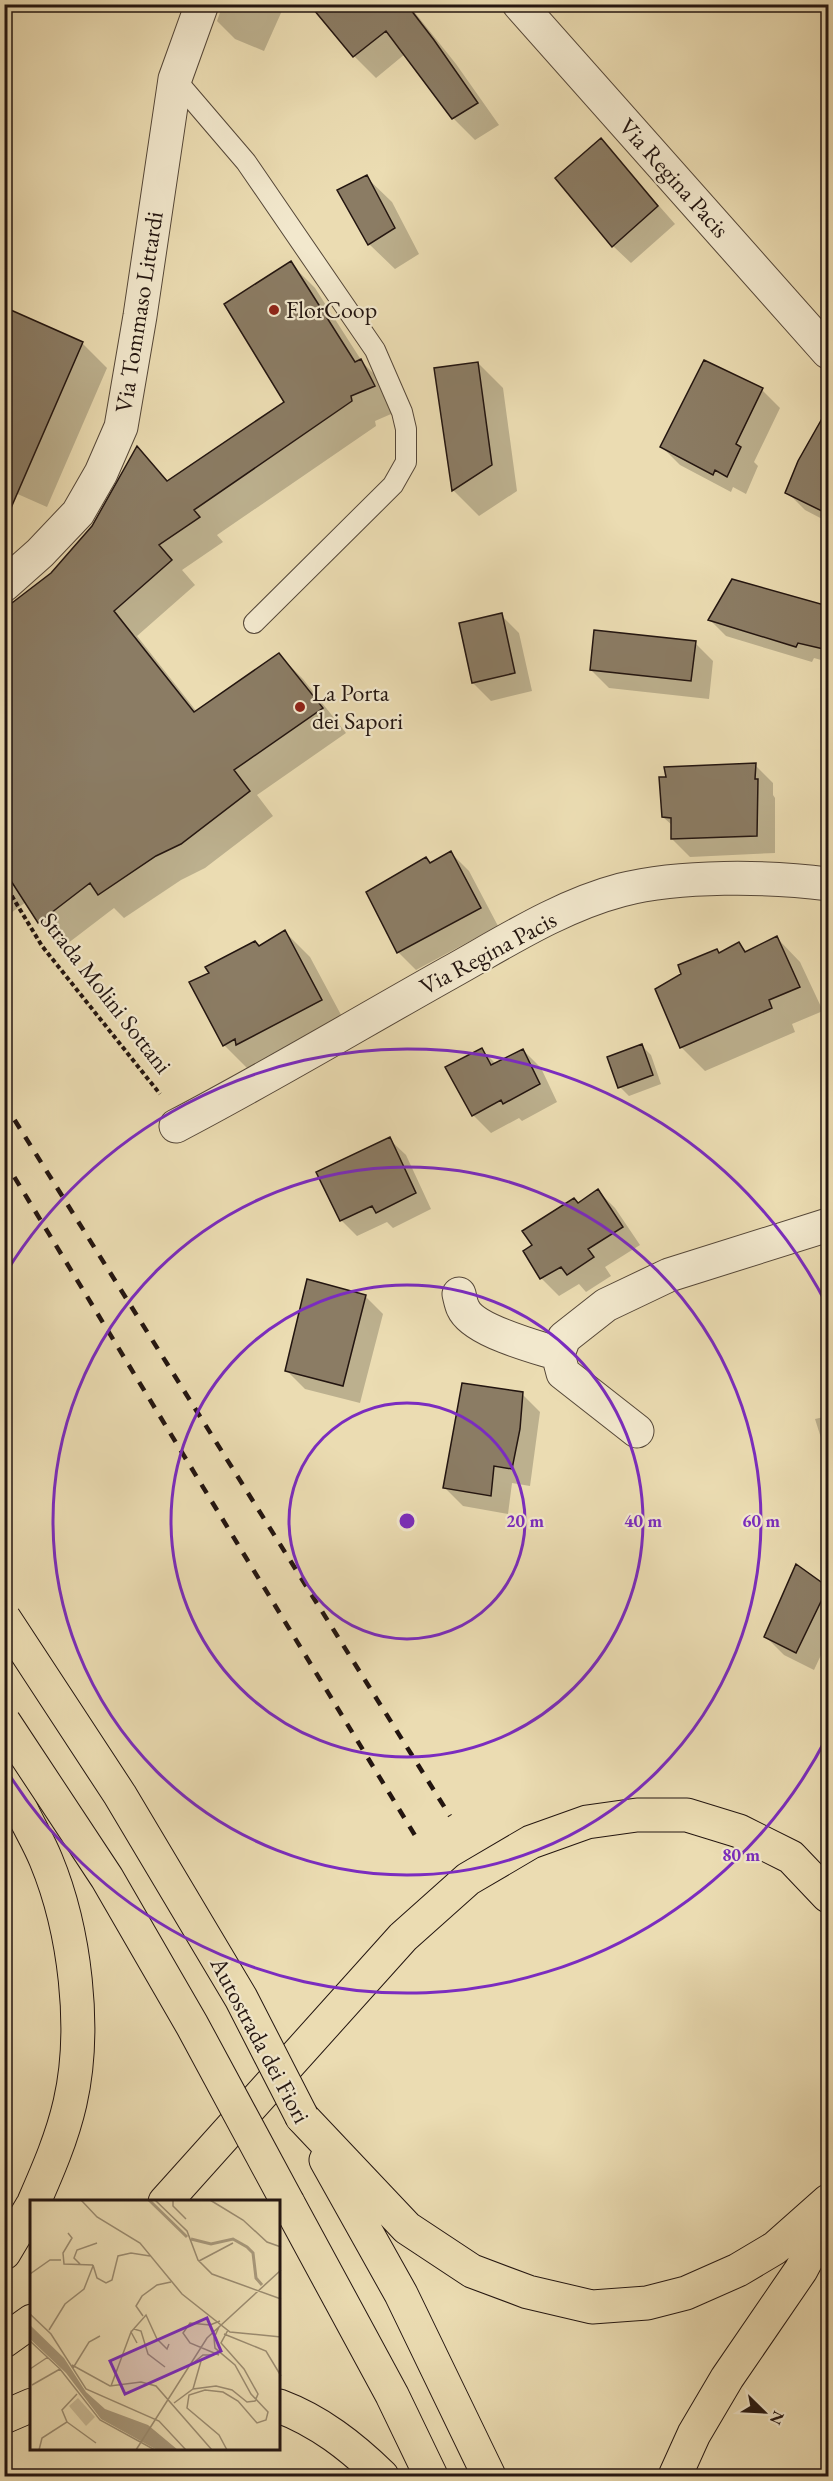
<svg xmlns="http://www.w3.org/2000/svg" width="833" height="2481" font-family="'EB Garamond',serif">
<rect width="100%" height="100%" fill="#ebdcb2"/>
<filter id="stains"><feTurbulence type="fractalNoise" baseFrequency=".00333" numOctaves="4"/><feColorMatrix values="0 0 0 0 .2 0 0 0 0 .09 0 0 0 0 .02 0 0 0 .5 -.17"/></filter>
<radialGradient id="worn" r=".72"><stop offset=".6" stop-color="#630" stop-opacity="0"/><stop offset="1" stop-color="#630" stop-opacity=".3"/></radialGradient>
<path fill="#0003" d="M 223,4 L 285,4 L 264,51 L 235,39 L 217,21 Z
M 408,4 L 456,64 L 499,125 L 475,140 L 453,118 L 405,54 L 376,78 L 354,56 Z
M 601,140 L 675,224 L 631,263 L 613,246 Z
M 366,177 L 392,202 L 419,254 L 395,269 L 369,244 L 339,191 Z
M 290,263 L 315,288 L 363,363 L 385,385 L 398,411 L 375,421 L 376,426 L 217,535 L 223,542 L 182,570 L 195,585 L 137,636 L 197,712 L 279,655 L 303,679 L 346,733 L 257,795 L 273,816 L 205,868 L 181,880 L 124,918 L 114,908 L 63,947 L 39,922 L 26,902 L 4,918 L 4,739 L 52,574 L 93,527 L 138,449 L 169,482 L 286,402 Z
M 82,343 L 107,368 L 47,507 L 4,488 Z
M 478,363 L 503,388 L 517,491 L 479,516 L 454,491 L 436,369 Z
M 762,390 L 780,408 L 754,462 L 758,466 L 746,494 L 733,487 L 731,492 L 680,465 L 662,447 Z
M 813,439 L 828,446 L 828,522 L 805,510 L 787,492 Z
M 732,580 L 828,607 L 828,662 L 814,658 L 812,662 L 726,636 L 710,620 Z
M 501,615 L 519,633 L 532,691 L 491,701 L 473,683 L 461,624 Z
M 695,643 L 713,661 L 709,699 L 609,688 L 591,670 Z
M 755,765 L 773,783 L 773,795 L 775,798 L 775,853 L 690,857 L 672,839 L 673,826 L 663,817 Z
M 451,853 L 469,871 L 498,926 L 416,970 L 398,952 L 431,865 Z
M 285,932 L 310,957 L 347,1026 L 249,1070 L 224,1045 L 211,974 Z
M 777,938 L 800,962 L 823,1011 L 792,1024 L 795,1032 L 705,1071 L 682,1048 L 657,989 L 717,951 L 720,954 L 739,944 L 747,952 Z
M 642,1046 L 651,1055 L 661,1084 L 629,1096 L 620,1087 Z
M 482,1050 L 496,1064 L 523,1050 L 541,1068 L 557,1102 L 522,1121 L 519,1118 L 491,1133 L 473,1115 Z
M 389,1139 L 406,1155 L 431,1209 L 393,1228 L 387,1222 L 357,1236 L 341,1220 Z
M 598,1191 L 615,1208 L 640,1245 L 605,1267 L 611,1276 L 586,1292 L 579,1284 L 559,1296 L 541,1278 L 534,1246 Z
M 365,1296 L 383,1314 L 360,1403 L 305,1389 L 287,1371 Z
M 522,1394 L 540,1412 L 530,1486 L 512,1483 L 508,1514 L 463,1506 L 445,1488 Z
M 828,1416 L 828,1460 L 815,1419 Z
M 827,1588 L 828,1640 L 814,1670 L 784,1655 L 766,1637 Z"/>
<path fill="#8b7c64" stroke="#231510" stroke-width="1.5" d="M 309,4 L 418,4 L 411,10 L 434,40 L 478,103 L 452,119 L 386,31 L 353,57 Z
M 601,138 L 658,206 L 612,247 L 555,178 Z
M 367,175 L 395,228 L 368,245 L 337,190 Z
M 291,261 L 355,362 L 361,359 L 375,386 L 351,396 L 352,401 L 194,510 L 200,517 L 159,545 L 172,560 L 114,611 L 194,712 L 279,653 L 323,708 L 234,770 L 250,791 L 181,844 L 156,856 L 98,895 L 90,883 L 38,923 L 4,870 L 4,609 L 51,573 L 92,526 L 137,446 L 167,481 L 284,402 L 224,304 Z
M 4,307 L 83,342 L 4,524 Z
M 704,360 L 763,388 L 736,444 L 741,447 L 727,477 L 715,470 L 713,475 L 660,447 Z
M 478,362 L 492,465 L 452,491 L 434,368 Z
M 828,408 L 828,514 L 785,493 L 798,461 Z
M 732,579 L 828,606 L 828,650 L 798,643 L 796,647 L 708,620 Z
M 502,613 L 515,673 L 472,683 L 459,623 Z
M 594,630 L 696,641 L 691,681 L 590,670 Z
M 756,763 L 755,779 L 758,779 L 757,836 L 671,839 L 671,818 L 662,817 L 659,777 L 666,777 L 664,767 Z
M 451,851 L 481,908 L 397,953 L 366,892 L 426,857 L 430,863 Z
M 285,930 L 322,1000 L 236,1045 L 235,1039 L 223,1046 L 189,982 L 209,973 L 205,967 L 255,941 L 259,946 Z
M 777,936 L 800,987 L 769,1000 L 772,1008 L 680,1048 L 655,989 L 681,974 L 678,965 L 717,949 L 719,953 L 739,942 L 745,952 Z
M 642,1044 L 653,1075 L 618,1088 L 607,1057 Z
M 482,1048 L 491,1065 L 523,1049 L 540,1084 L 503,1104 L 501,1100 L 472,1116 L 445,1067 Z
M 390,1137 L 416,1193 L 376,1213 L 372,1206 L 340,1221 L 316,1172 Z
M 598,1189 L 623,1227 L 588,1249 L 594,1257 L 567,1275 L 561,1267 L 540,1279 L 523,1251 L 532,1245 L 522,1231 L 574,1198 L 578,1203 Z
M 307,1279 L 366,1295 L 343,1386 L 285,1371 Z
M 462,1383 L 523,1392 L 520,1429 L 512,1469 L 494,1466 L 491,1496 L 443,1488 Z
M 796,1564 L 828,1587 L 796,1653 L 764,1637 Z"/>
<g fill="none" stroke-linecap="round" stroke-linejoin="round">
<defs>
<path id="lane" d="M 175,79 L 246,162 L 375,350 L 402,412 L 406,429 L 406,462 L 393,485 L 254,623"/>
<path id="street" d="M 519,4 L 828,352
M 4,585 L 40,553 L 78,513 L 101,473 L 121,427 L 140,316 L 175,79 L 202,4
M 176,1126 C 268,1078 358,1024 449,973 C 503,943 560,906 621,890 C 680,875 768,876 828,884
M 459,1294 C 460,1298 461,1304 463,1308 C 473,1331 534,1346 558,1354
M 637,1431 L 563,1373 L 558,1354 L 564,1338 L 606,1305 L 669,1275 L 828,1225"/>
<path id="highway" d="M 4,1763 C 9,1776 12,1790 18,1802 C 26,1822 38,1840 46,1860 C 75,1930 87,2029 70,2103 C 62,2138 48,2170 34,2202
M 302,2117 L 407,2228 L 472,2271 L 528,2292 L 592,2307 L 647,2303 L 686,2293 L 738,2270 L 775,2248 L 828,2201
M 326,2160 L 401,2294 L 489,2476
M 165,2202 L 403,1937 L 468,1879 L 531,1842 L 587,1822 L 637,1815 L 687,1815 L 739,1831 L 791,1857 L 828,1896
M 288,2203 L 392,2395 L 431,2476
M 4,2253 L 32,2206
M 4,2341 L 32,2321
M 279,2406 C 319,2421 351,2446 382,2476
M 4,2417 L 32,2405
M 675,2476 L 694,2434 L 727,2378 L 801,2270 L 828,2219"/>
</defs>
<use href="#lane" stroke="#554738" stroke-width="22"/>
<use href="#street" stroke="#554738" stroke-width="35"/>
<use href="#highway" stroke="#231510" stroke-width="35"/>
<path stroke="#231510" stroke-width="4" stroke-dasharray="4.5 3" stroke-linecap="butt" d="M 4,883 L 42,946 L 160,1094"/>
<use href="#lane" stroke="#f2e8cd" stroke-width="20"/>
<use href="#street" stroke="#f2e8cd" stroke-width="33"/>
<use href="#highway" stroke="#ebdcb2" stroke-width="33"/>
<path stroke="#231510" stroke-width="4.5" stroke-dasharray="10 10" stroke-linecap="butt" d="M 4,1103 L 450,1816
M 4,1160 L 419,1842"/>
<defs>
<path id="highway-bridge" d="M 4,1618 L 120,1795 L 241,1998 L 302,2117
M 4,1722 L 107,1878 L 192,2025 L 288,2203"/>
</defs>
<use href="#highway-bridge" stroke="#231510" stroke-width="35" stroke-linecap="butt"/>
<use href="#highway-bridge" stroke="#ebdcb2" stroke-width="33"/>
</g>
<g fill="none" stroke="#7b2cbf" stroke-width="3">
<circle cx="407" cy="1521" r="118"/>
<circle cx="407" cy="1521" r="236"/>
<circle cx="407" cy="1521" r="354"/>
<path d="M828 1735A472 472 0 0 1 5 1768M5 1274A472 472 0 0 1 828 1307"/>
</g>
<g fill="#8f2418" stroke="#f2e8cd" stroke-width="2">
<circle cx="274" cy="310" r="6"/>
<circle cx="300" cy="707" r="6"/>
</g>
<g text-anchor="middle" stroke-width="4.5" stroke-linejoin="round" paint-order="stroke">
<g font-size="24" fill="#231510" stroke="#f2e8cd">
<text transform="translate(674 178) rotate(48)" y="8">Via Regina Pacis</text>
<text transform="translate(139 312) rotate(-81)" y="8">Via Tommaso Littardi</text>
<text transform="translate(488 953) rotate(-28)" y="8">Via Regina Pacis</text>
<text transform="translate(106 993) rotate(52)" y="8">Strada Molini Sottani</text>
<text transform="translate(260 2040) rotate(62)" y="8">Autostrada dei Fiori</text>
</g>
<g font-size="24" fill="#231510" stroke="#f2e8cd" text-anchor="start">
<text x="286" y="318">FlorCoop</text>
<text x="312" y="701">La Porta<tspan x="312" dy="28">dei Sapori</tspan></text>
</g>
</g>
<g transform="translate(30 2200)">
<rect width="250" height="250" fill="#ebdcb2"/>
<path d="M 48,198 L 65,217 L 56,226 L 39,206 Z" fill="#c9ba96"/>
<path d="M 0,125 L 34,158 L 56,192 L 75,209 L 118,225 L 148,250 L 127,250 L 71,219 L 36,173 L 0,139 Z" fill="#a7987b"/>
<path fill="none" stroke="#a7987b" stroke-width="3" d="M 119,0 L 157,37M 161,39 L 181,44 L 203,39 L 217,47 L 223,53 L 226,78 L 232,85"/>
<path fill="none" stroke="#9b8c71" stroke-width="1.5" d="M 51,0 L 67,17 L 110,43 L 152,94 L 200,132 L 251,137M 125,0 L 157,31 L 168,60 L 182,74 L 251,99M 143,0 L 143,6 L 156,19M 180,0 L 213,20 L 237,42 L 251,47M 38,33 L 42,38 L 33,53 L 34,64 L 63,65M 169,61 L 203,43M 50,64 L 44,58 L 47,50 L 67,43M 63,65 L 67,78 L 76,83 L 82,80 L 88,56 L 101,53 L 120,56M 0,74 L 20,60 L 31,60M 0,114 L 21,134 L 56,189 L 129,221 L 156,250M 113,116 L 106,106 L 112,96 L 127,85 L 141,82M 189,127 L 184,138 L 185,148 L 205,165 L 221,194 L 238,212 L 236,220 L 227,223 L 208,201 L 193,192 L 175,190 L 159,195 L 157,208 L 189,235 L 197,250M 104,129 L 111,131 L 118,154 L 135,167M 19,130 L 35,104 L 54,89 L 63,66M 101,132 L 116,115 L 127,139 L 137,149 L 139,144M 194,134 L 236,151 L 251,176M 0,141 L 30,169 L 70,220 L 125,250M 189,155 L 160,143 L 153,133 L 160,123 L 180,125 L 190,121M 162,164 L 173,155 L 184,155M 42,165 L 80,186 L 111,182 L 126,186 L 182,250M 43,168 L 59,142 L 70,136M 0,169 L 18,157M 2,185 L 30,169M 81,186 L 101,132 L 107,143M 163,189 L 171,161M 144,203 L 163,189 L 186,186 L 202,190 L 217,202 L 225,201 L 228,194 L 214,169 L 191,143 L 198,130M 37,222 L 66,243M 9,250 L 12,238 L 37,222 L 32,210 L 47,194M 106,250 L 177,138 L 251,70"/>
<path fill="#7b2cbf" fill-opacity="0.15" stroke="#7b2cbf" stroke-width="3" d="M 177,118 L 191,151 L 95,194 L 80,161 Z"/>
<rect width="250" height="250" fill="none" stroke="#231510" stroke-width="3"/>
</g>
<circle cx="407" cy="1521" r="9" fill="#7b2cbf" stroke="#f2e8cd" stroke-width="3"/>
<g font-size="18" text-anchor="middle" font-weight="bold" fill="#7b2cbf" stroke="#f2e8cd" stroke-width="4.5" stroke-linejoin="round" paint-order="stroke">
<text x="525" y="1527">20 m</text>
<text x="643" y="1527">40 m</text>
<text x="761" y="1527">60 m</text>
<text x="741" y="1861">80 m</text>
</g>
<rect width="833" height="2481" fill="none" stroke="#ebdcb2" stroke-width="24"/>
<rect x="6" y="6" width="821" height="2469" fill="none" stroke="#231510" stroke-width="3"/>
<rect x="12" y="12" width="809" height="2457" fill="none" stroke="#231510" stroke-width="1.5"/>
<g transform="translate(764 2412) rotate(114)" stroke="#f2e8cd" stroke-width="4.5" paint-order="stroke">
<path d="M0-4.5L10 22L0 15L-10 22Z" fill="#231510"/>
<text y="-9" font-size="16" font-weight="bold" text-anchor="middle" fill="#231510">N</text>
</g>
<rect width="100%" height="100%" filter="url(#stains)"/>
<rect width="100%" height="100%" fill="url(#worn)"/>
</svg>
